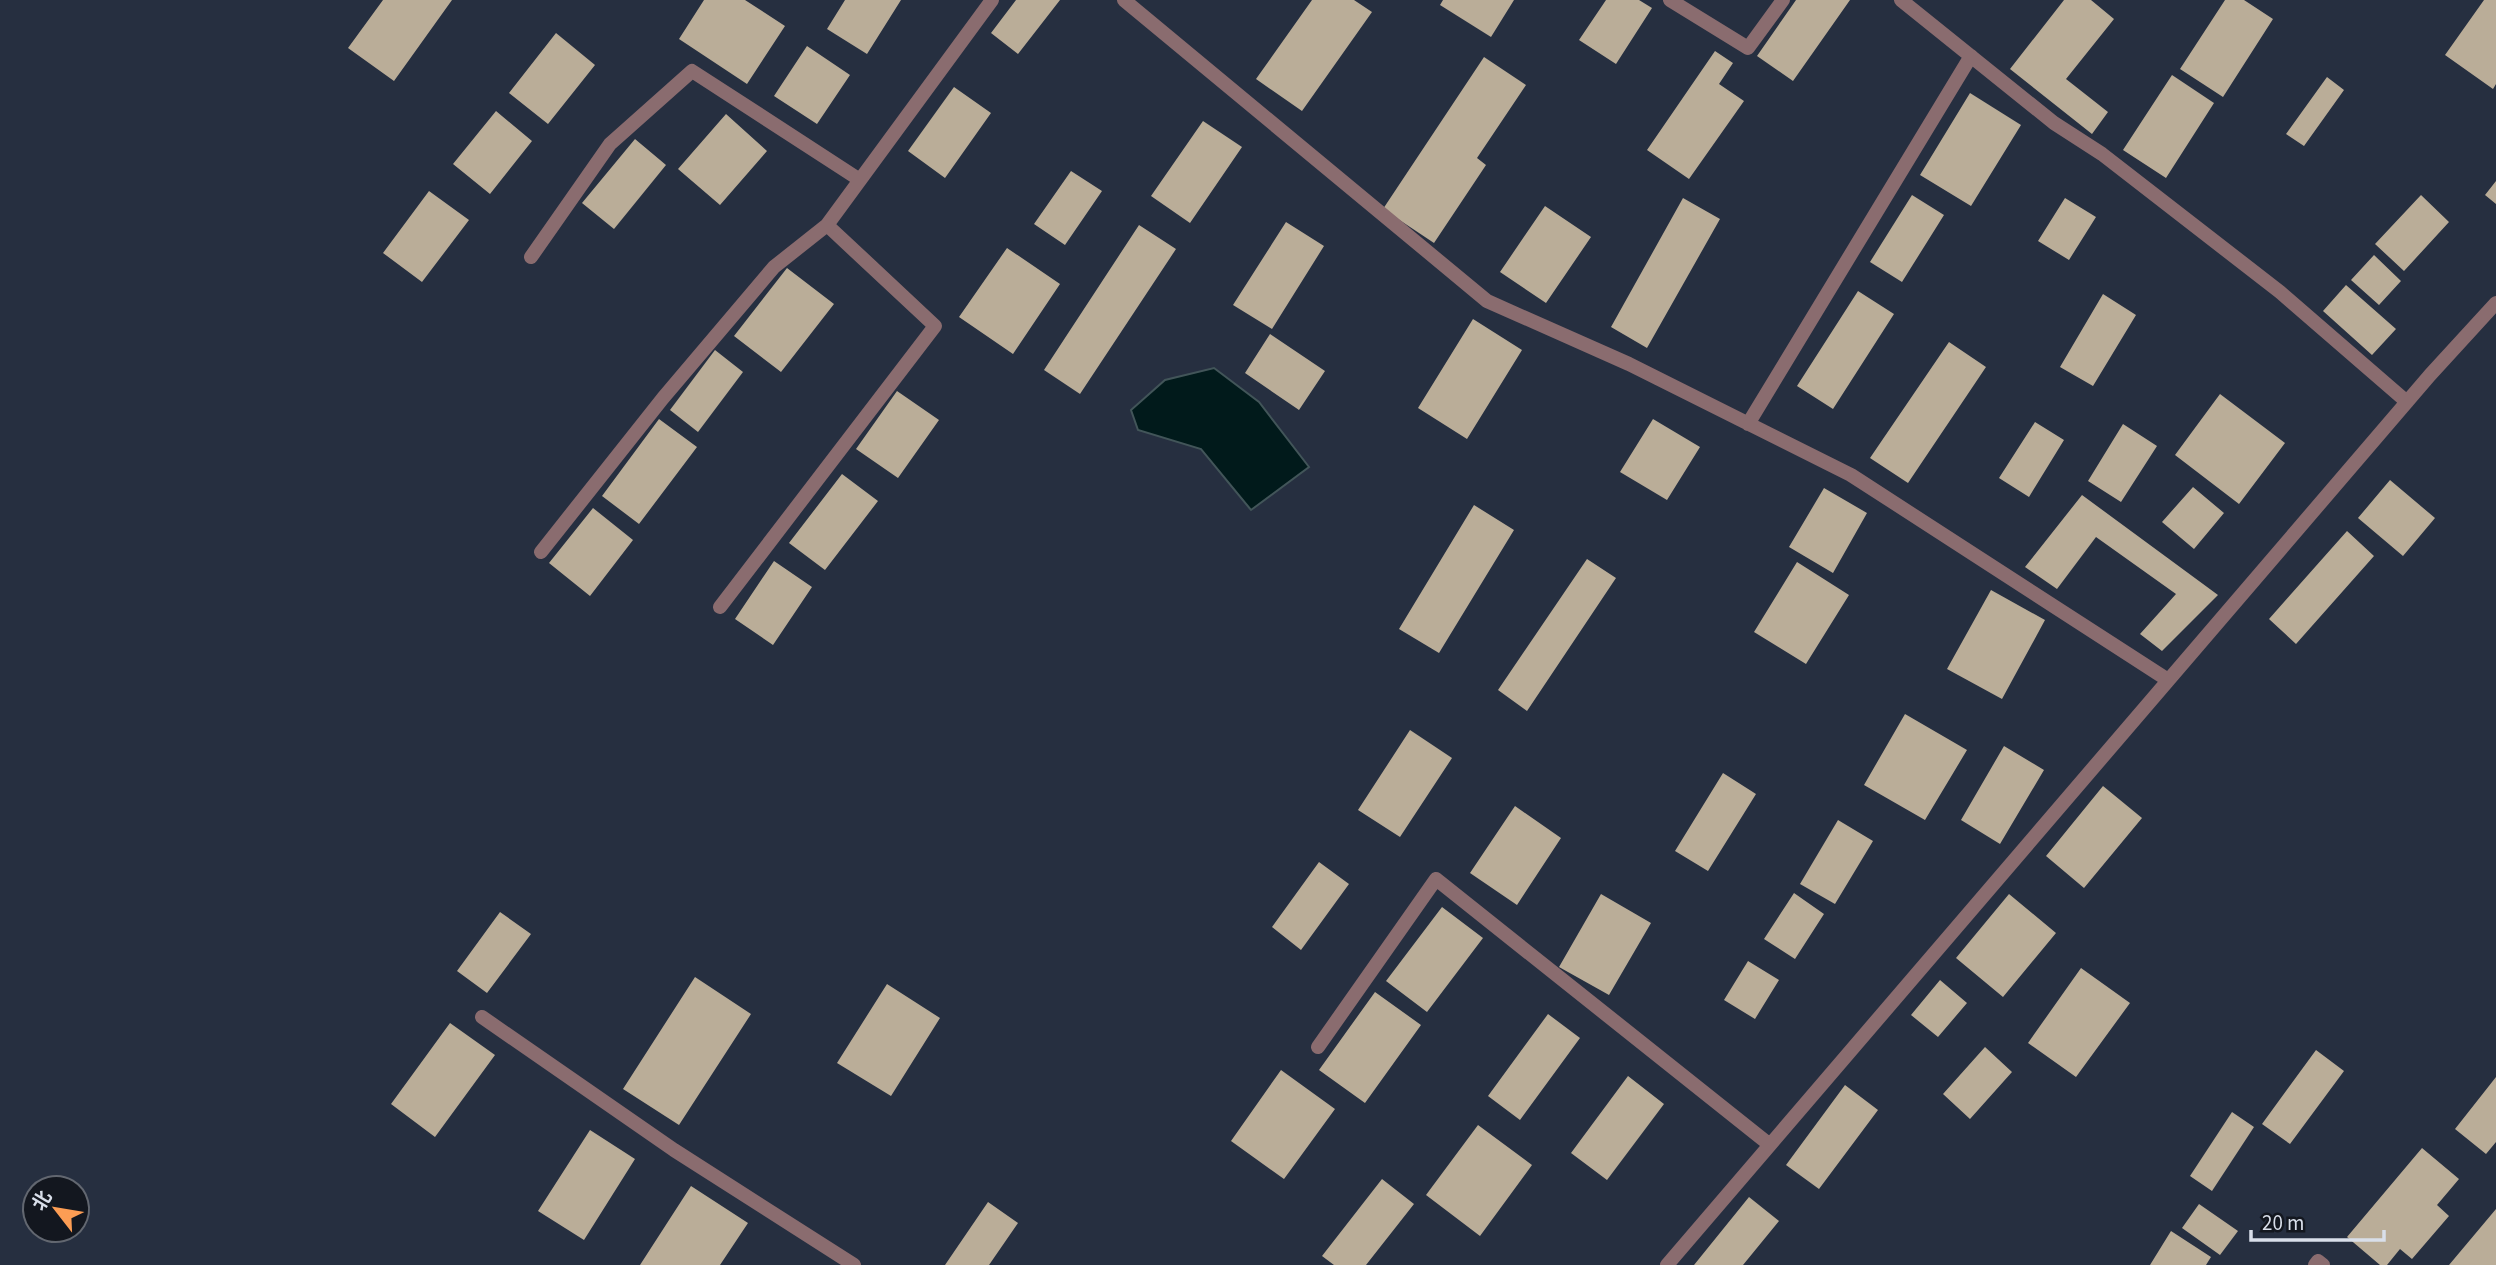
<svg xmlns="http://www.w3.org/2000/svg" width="2496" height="1265" font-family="'Source Sans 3','Noto Sans SC',sans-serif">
<rect width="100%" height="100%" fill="#262f40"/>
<path fill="#011a1b" stroke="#425559" stroke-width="2" d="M 1214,368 L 1259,402 L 1309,467 L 1251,510 L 1201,449 L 1138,430 L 1131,410 L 1165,380 Z"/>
<path fill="#baad98" d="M 383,0 L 452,0 L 394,81 L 348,48 Z
M 704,0 L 745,0 L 785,26 L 747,84 L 679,39 Z
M 845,0 L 901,0 L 867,54 L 827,29 Z
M 1016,0 L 1060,0 L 1018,54 L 991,33 Z
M 1312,0 L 1354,0 L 1372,12 L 1302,111 L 1256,79 Z
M 1443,0 L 1514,0 L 1491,37 L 1440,5 Z
M 1606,0 L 1639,0 L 1652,8 L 1616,64 L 1579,40 Z
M 1796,0 L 1850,0 L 1793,81 L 1757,56 Z
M 2064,0 L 2091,0 L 2114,19 L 2066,79 L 2108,112 L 2092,134 L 2010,69 Z
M 2225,0 L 2244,0 L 2273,19 L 2223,97 L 2180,69 Z
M 2484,0 L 2496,0 L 2496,84 L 2493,89 L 2445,55 Z
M 556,33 L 595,65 L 548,124 L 509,93 Z
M 807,46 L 850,75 L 817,124 L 774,96 Z
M 1715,51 L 1733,63 L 1719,84 L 1744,101 L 1689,179 L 1647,150 Z
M 1484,57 L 1526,85 L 1477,158 L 1486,165 L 1434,243 L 1383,209 Z
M 2172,75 L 2214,103 L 2166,178 L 2123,150 Z
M 2327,77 L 2344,90 L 2304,146 L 2286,134 Z
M 954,87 L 991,113 L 945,178 L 908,151 Z
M 1970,93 L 2021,125 L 1971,206 L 1920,175 Z
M 496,111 L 532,141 L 490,194 L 453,164 Z
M 726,114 L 767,151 L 720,205 L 678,169 Z
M 1203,121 L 1242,147 L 1190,223 L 1151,196 Z
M 635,139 L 666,165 L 614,229 L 582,203 Z
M 1071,171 L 1102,191 L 1065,245 L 1034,224 Z
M 2496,181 L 2496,204 L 2485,195 Z
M 429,191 L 469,220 L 422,282 L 383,253 Z
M 1912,195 L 1944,215 L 1902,282 L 1870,262 Z
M 2421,195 L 2449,222 L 2404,271 L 2375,244 Z
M 1683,198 L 1720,219 L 1647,348 L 1611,327 Z
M 2065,198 L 2096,217 L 2069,260 L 2038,241 Z
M 1545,206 L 1591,237 L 1546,303 L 1500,272 Z
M 1286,222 L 1324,246 L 1272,329 L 1233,305 Z
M 1139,225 L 1176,249 L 1080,394 L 1044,370 Z
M 1007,248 L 1060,284 L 1013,354 L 959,317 Z
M 2374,255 L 2401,281 L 2379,305 L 2351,280 Z
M 787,268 L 834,304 L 781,372 L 734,336 Z
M 2346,285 L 2396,329 L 2372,355 L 2323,311 Z
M 1858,291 L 1894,314 L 1833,409 L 1797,386 Z
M 2103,294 L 2136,315 L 2093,386 L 2060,367 Z
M 1473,319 L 1522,350 L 1467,439 L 1418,408 Z
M 1270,334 L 1325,371 L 1299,410 L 1245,373 Z
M 1949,342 L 1986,367 L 1908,483 L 1870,458 Z
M 715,350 L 743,372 L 698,432 L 670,410 Z
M 897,391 L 939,420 L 898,478 L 856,449 Z
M 2220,394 L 2285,443 L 2239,504 L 2175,455 Z
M 659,419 L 697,447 L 639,524 L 602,496 Z
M 1653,419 L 1700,447 L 1667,500 L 1620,472 Z
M 2035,422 L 2064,440 L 2029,497 L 1999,478 Z
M 2123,424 L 2157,446 L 2121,502 L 2088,481 Z
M 842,474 L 878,501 L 825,570 L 789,543 Z
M 2390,480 L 2435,518 L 2403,556 L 2358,518 Z
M 2193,487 L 2224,513 L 2194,549 L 2162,522 Z
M 1824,488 L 1867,513 L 1833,573 L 1789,547 Z
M 2082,495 L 2218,595 L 2162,651 L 2140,634 L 2176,594 L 2096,537 L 2057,589 L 2025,567 Z
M 1474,505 L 1514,530 L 1439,653 L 1399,629 Z
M 593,508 L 633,540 L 590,596 L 549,563 Z
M 2347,531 L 2374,556 L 2296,644 L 2269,619 Z
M 1587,559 L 1616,578 L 1527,711 L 1498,690 Z
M 774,561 L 812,587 L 773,645 L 735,619 Z
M 1797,562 L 1849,595 L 1806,664 L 1754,632 Z
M 1991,590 L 2045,620 L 2002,699 L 1947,669 Z
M 1905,714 L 1967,750 L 1925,820 L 1864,785 Z
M 1410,730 L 1452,758 L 1400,837 L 1358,810 Z
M 2004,746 L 2044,770 L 2000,844 L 1961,820 Z
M 1723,773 L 1756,794 L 1708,871 L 1675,851 Z
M 2103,786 L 2142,818 L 2084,888 L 2046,856 Z
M 1515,806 L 1561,838 L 1517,905 L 1470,873 Z
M 1838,820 L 1873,841 L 1835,904 L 1800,884 Z
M 1319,862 L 1349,884 L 1301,950 L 1272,927 Z
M 1794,893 L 1824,914 L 1795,959 L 1764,939 Z
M 1601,894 L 1651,923 L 1609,995 L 1559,967 Z
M 2009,894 L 2056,933 L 2003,997 L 1956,958 Z
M 1442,907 L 1483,938 L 1427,1012 L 1386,981 Z
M 500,912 L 531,934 L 487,993 L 457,971 Z
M 1748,961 L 1779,980 L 1755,1019 L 1724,1000 Z
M 2081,968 L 2130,1003 L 2076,1077 L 2028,1043 Z
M 695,977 L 751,1014 L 679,1125 L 623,1089 Z
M 1940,980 L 1967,1003 L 1938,1037 L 1911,1015 Z
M 887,984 L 940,1018 L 891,1096 L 837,1063 Z
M 1375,992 L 1421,1025 L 1365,1103 L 1319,1070 Z
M 1548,1014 L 1580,1038 L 1520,1120 L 1488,1096 Z
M 450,1023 L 495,1055 L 435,1137 L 391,1104 Z
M 1985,1047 L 2012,1072 L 1970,1119 L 1943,1094 Z
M 2316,1050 L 2344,1071 L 2290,1144 L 2262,1124 Z
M 1281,1070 L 1335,1109 L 1284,1179 L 1231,1141 Z
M 1628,1076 L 1664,1104 L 1607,1180 L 1571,1153 Z
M 2496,1077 L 2496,1142 L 2486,1154 L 2455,1129 Z
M 1845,1085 L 1878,1110 L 1819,1189 L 1786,1165 Z
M 2232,1112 L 2254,1127 L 2212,1191 L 2190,1176 Z
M 1478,1125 L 1532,1165 L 1480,1236 L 1426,1195 Z
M 590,1130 L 635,1159 L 584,1240 L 538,1211 Z
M 2422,1148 L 2459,1179 L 2437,1205 L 2449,1216 L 2412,1259 L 2400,1249 L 2387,1265 L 2380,1265 L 2347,1237 Z
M 1382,1179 L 1414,1204 L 1366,1265 L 1334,1265 L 1322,1256 Z
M 691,1186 L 748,1223 L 720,1265 L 640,1265 Z
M 1749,1197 L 1779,1221 L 1743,1265 L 1694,1265 Z
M 988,1202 L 1018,1223 L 989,1265 L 945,1265 Z
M 2199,1204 L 2238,1231 L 2220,1255 L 2182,1228 Z
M 2496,1209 L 2496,1265 L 2449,1265 Z
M 2171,1231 L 2211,1257 L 2206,1265 L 2150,1265 Z"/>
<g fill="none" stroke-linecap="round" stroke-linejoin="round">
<path stroke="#8a6c6f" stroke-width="14" d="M 1124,0 L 1487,301 L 1629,364 L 1851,475 L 2168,680
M 1670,0 L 1748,48 L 1783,0
M 1901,0 L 2054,123 L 2102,154 L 2280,292 L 2407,402
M 531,257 L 610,144 L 692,71 L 860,180
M 1748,424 L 1971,56
M 541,552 L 663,398 L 774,267 L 827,225
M 720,607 L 935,326 L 827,225 L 992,0
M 482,1017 L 674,1150 L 854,1265
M 1318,1047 L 1436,879 L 1770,1145
M 1667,1265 L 2430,375 L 2496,303
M 2315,1265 L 2318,1261 L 2323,1265"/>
</g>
<g transform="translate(56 1209) rotate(301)"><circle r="33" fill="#13171f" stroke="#626770" stroke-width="2"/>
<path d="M0-5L12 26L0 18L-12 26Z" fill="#fc9d54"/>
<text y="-10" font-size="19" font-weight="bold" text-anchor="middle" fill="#d9dfea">北</text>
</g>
<path d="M2251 1230v10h133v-10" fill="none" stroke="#d9dfea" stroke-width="3.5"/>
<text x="2262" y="1230" font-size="21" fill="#d9dfea" stroke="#13171f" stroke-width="5" paint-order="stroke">20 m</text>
</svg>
